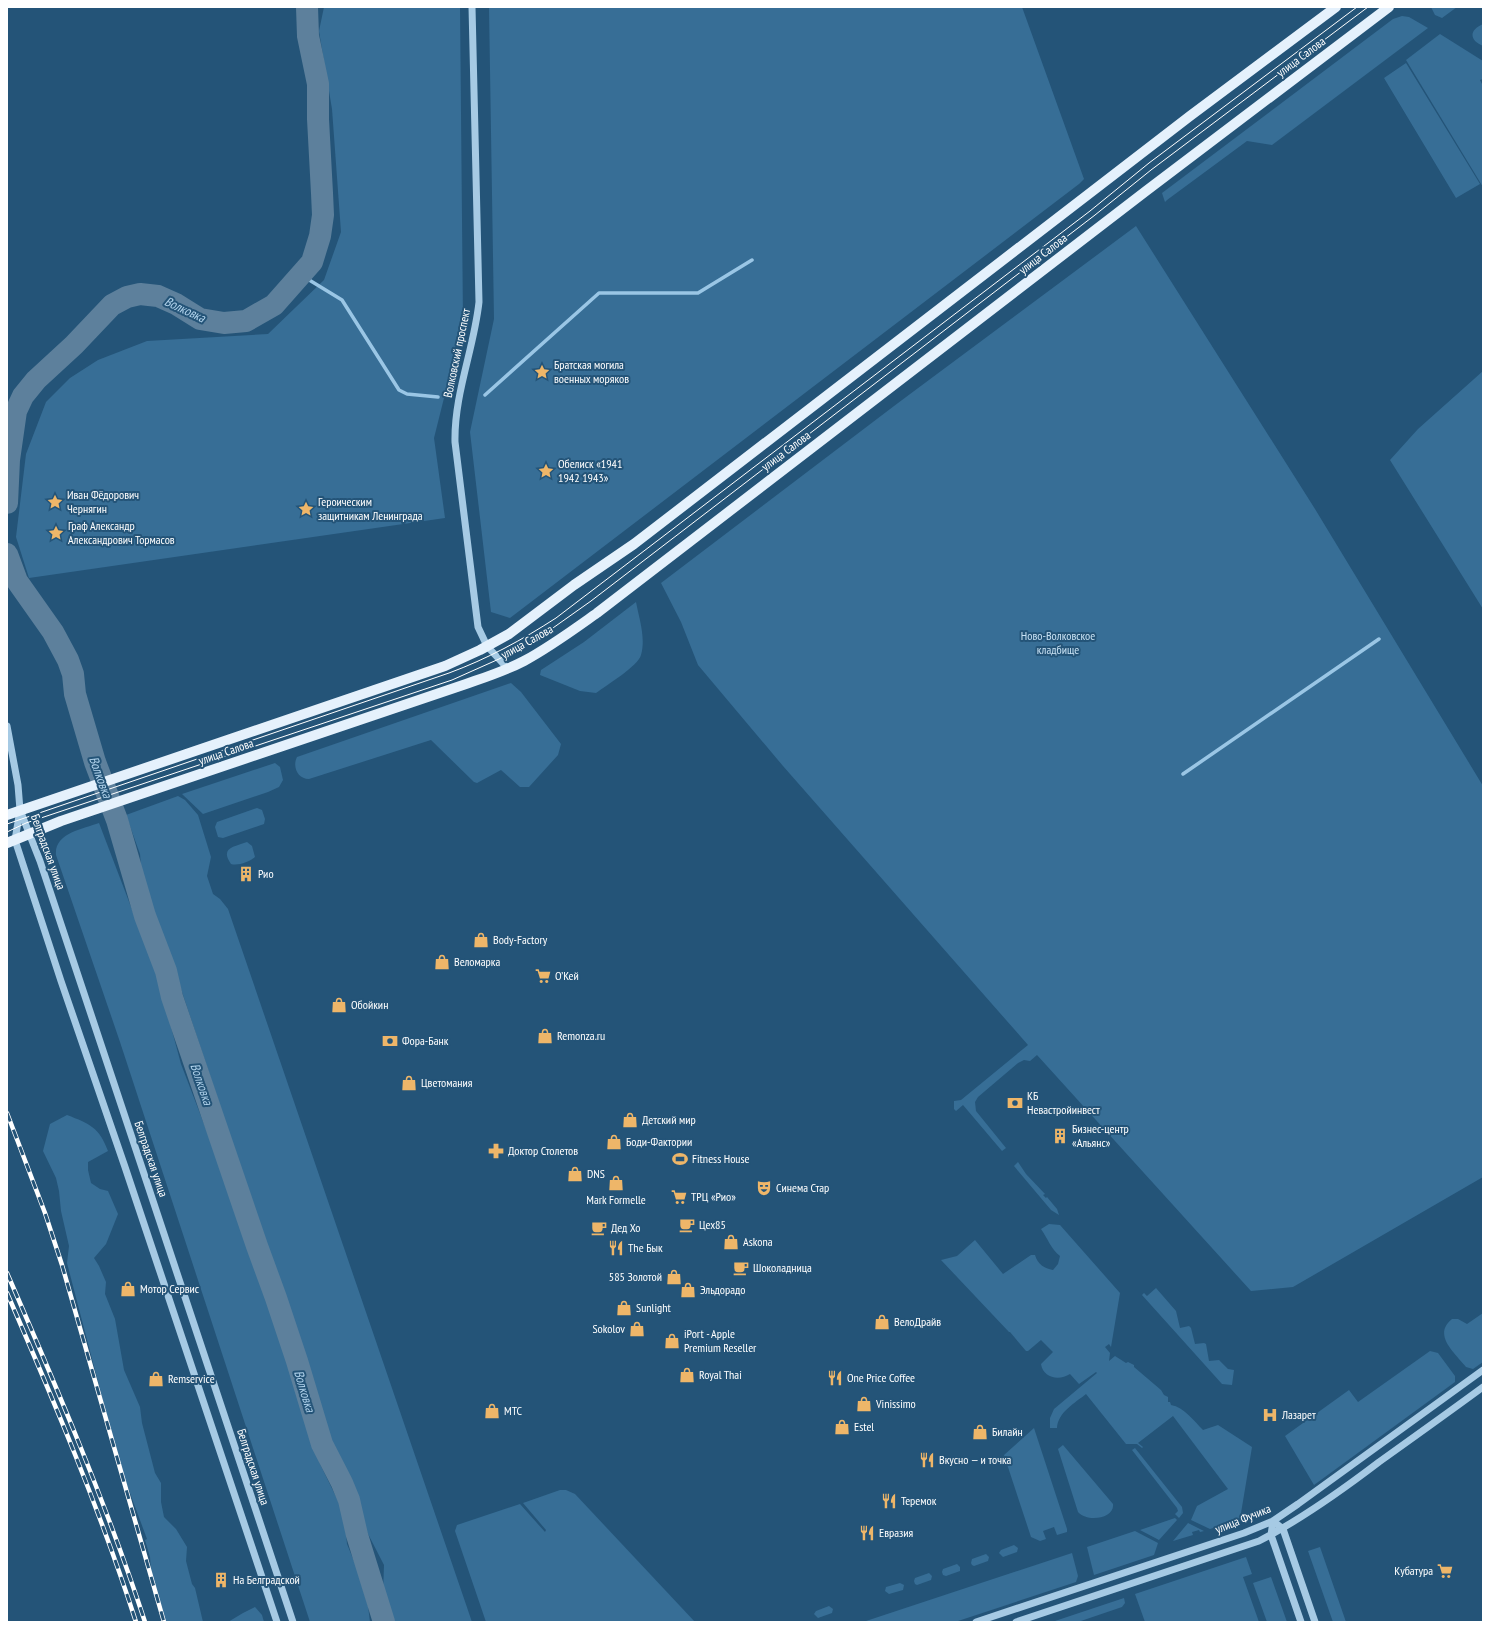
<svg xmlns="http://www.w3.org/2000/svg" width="1490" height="1629" font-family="'PT Sans Narrow',sans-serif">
<rect width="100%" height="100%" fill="#245478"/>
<path fill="#376e96" d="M 324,7 L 460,7 L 463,322 L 434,438 L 445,518 L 29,578 L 16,537 L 26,454 L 46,402 L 70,378 L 98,360 L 147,341 L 268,334 L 324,280 L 341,232 L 332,109 L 319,31 Z
M 489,7 L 1022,7 L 1084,179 L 1079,184 L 510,618 L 491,612 L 470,432 L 494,319 Z
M 1431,7 L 1457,7 L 1442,18 L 1435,15 Z
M 1402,16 L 1409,17 L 1428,28 L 1272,145 L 1247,141 L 1167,200 L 1165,202 L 1162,193 L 1393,19 Z
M 1483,24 L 1483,46 C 1469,40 1469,30 1483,24 Z
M 1440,34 L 1483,61 L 1483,79 L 1480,80 L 1483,86 L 1483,187 L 1406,60 Z
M 1406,63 L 1480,184 L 1456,198 L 1384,78 Z
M 1136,226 L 1315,509 L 1483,786 L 1483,1177 L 1293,1287 L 1251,1291 L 1037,1055 L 1030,1061 L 1024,1060 L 1018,1063 L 978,1097 L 975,1102 L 976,1111 L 1006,1148 L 1002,1151 L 963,1105 L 956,1111 L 954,1109 L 954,1101 L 961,1100 L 1028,1045 L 783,766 L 698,665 L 681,622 L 661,583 L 898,403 Z
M 1483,371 L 1483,609 L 1390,460 L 1418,429 Z
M 636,602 C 639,618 646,638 641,655 C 638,666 607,685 596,693 L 580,691 L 540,675 L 541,670 L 584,642 Z
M 511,683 L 521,692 L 561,744 L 558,755 L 529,787 L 520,787 L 501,770 L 477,783 L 474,782 L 431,740 L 309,779 C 298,779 292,767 297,757 Z
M 275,763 L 280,767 L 283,780 L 279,787 L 268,792 L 203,814 L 182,794 Z
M 178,796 L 185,800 L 198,815 L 211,857 L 207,876 L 213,894 L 220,899 L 228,909 L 472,1622 L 390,1622 L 383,1594 L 384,1565 L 366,1530 L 352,1485 L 342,1463 L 329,1443 L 315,1390 L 169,953 L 157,927 L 142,877 L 140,854 L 126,815 Z
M 257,808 L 262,810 L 265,819 L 264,824 L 223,838 L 218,837 L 215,827 L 217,822 Z
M 99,823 L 157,975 L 181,1064 L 209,1137 L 310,1425 L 320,1464 L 344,1513 L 347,1544 L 356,1566 L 368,1606 L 370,1622 L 310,1622 L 120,1042 L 56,855 C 54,833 83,829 99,823 Z
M 247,842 L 252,846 L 255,857 C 249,862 238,866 231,864 C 220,848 233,847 247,842 Z
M 67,1115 C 90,1124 99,1127 108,1151 L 88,1162 L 88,1170 L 91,1183 L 100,1189 L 108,1191 L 118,1214 L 106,1244 L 94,1258 L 99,1266 L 106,1282 L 105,1294 L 115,1319 L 124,1370 L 140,1407 L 142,1423 L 155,1473 L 161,1483 L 161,1502 L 164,1517 L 176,1529 L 187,1547 L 186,1561 L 192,1584 L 195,1588 L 203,1622 L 165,1622 L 153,1594 L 150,1557 L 145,1540 L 147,1539 L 120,1466 L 67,1263 L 69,1246 L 61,1211 L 59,1191 L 56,1178 L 43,1151 L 50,1124 Z
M 1018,1162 L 1026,1174 L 1045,1194 L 1043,1195 L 1046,1198 L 1047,1197 L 1057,1209 L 1059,1215 L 1051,1210 L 1014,1166 Z
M 1049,1224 L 1060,1225 L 1120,1293 L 1111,1347 L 1109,1344 L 1105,1347 L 1110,1353 L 1109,1361 L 1115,1356 L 1126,1363 L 1128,1362 L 1134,1365 L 1134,1367 L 1161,1390 L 1164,1395 L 1168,1397 L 1168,1402 L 1170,1402 L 1171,1405 C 1184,1407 1194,1421 1203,1430 L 1218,1425 L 1252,1447 L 1240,1519 L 1210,1529 L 1191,1520 L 1197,1506 L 1228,1489 L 1173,1416 L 1138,1443 L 1143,1447 L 1142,1448 L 1137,1444 L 1126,1444 L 1086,1394 C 1075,1403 1058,1412 1057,1428 L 1050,1428 L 1050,1418 L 1054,1409 L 1097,1373 L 1096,1372 L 1079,1384 L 1070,1374 C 1059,1381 1043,1378 1041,1364 L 1053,1352 L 1041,1340 L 1028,1351 L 1026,1351 L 1010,1332 L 1009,1332 L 941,1260 L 957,1256 L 975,1240 L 1003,1274 L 1031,1255 L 1035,1255 C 1038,1265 1044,1268 1053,1270 L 1058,1264 L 1060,1256 C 1051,1249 1048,1239 1041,1229 Z
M 1156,1288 L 1176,1311 L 1180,1328 L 1189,1326 L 1191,1328 L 1195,1344 L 1204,1343 L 1206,1344 L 1209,1361 L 1219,1360 L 1228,1369 L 1234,1370 L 1232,1385 L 1222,1384 L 1142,1295 L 1144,1293 L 1147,1296 Z
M 1483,1313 L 1483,1362 L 1473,1369 L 1466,1367 C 1455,1353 1432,1335 1452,1319 L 1458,1319 L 1467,1324 Z
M 1430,1351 L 1438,1353 L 1455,1376 L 1455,1382 L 1314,1485 L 1285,1436 L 1349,1390 L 1358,1402 Z
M 1034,1428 L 1067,1529 L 1067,1532 L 1057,1535 L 1054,1527 L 1043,1531 L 1046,1539 L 1040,1541 L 1031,1537 L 1004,1455 Z
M 1063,1445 L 1113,1504 C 1115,1518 1088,1523 1078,1512 L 1058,1449 Z
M 1135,1448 L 1182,1507 L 1183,1513 L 1179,1518 L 1175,1514 L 1178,1511 L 1177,1508 L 1132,1450 Z
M 560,1490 L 566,1490 L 575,1494 L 695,1622 L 486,1622 L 455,1531 L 457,1525 L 520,1504 L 545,1532 L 546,1530 L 523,1503 Z
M 1175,1518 L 1177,1520 L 1159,1540 L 1140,1530 Z
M 1188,1523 L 1204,1531 L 1200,1532 L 1199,1530 L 1192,1532 L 1193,1535 L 1173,1541 Z
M 1135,1531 L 1158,1543 L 1154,1555 L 1094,1575 L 1087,1547 Z
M 1014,1545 L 1018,1548 L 1017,1552 L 1003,1557 L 999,1553 L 1001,1550 Z
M 1320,1547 L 1346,1622 L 1333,1622 L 1308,1551 Z
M 1072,1553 L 1078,1576 L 1076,1582 L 955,1622 L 863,1622 Z
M 986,1554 L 989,1557 L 988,1561 L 974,1566 L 972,1565 L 971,1563 L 972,1559 Z
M 1246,1557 L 1252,1574 L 1243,1577 L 1259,1622 L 1145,1622 L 1135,1594 Z
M 957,1564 L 960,1567 L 960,1571 L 946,1576 L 943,1575 L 942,1572 L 943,1569 Z
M 929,1573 L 932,1576 L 931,1580 L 917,1585 L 915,1584 L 914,1581 L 915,1578 Z
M 1271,1577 L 1287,1622 L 1267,1622 L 1253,1583 Z
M 900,1583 L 904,1585 L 903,1590 L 889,1594 L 885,1591 L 886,1587 Z
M 1124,1598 L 1125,1603 L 1122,1607 L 1078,1622 L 1052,1622 Z
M 829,1606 L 833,1609 L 832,1613 L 818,1618 L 814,1614 L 816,1611 Z
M 255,1607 L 262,1615 L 264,1622 L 228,1622 L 243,1613 Z"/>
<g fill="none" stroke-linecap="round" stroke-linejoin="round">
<path stroke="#9ac6e5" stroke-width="3.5" d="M 301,275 L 342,300 L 399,390 L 407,394 L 438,397
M 485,395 L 599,293 L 698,293 L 752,260
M 1183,774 L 1379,639"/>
<path stroke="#5d809c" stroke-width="22" d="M 7,503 L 9,460 L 16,411 L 23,396 L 36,380 L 74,345 L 112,305 L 127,297 L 140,294 L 158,296 L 176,304 L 200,319 L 224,323 L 246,321 L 274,305 L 312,262 L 320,236 L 323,215 L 322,193 L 318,119 L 318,84 L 308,36 L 307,7
M 7,554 L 17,581 L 53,632 L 68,660 L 73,674 L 75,694 L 95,762 L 117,820 L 145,916 L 166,971 L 172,997 L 257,1246 L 276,1298 L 297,1361 L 322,1444 L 342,1483 L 349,1500 L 357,1535 L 384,1622"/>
<path stroke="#a6cae4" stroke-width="7" d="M 472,7 L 479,302 C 474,349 454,394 455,442 L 478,627 L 487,646 L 508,669
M 7,726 L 18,785 L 20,810 L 40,861 L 293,1622
M 20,810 L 15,840 L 61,981 L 125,1167 L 277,1622
M 1273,1521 L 1283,1529 L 1315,1622
M 1273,1521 L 1271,1535 L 1301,1622
M 976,1622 L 1244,1533 L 1273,1521 L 1298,1504 L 1483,1370
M 1016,1622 L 1259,1541 C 1302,1519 1341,1491 1379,1462 C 1414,1437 1449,1412 1483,1387"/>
<path stroke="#e5f1fc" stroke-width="10" d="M 7,815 L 445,666 L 480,650 L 509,634 L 574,585 L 634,544 L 1190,116 L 1336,7
M 7,843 L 61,821 L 466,684 C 486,677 505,671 524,661 C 550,647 573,630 597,613 L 1146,191 L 1389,7"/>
<path stroke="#fff" stroke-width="1" d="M 7,824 L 449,673 C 487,659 522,640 556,618 L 1090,211 L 1149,163 L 1357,7
M 7,832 L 26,823 L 452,680 L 499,659 L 543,635 L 591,601 L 1095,215 L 1151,170 L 1368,7"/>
<defs>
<path id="rail" d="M 7,1113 L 45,1213 L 62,1265 L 164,1622
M 7,1273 C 57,1388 106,1503 145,1622
M 7,1293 C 54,1401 100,1510 136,1622"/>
</defs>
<use href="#rail" stroke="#fff" stroke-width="4.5"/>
<use href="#rail" stroke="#245478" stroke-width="3" stroke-dasharray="9" stroke-linecap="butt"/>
</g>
<defs>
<symbol id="sight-bare" viewBox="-9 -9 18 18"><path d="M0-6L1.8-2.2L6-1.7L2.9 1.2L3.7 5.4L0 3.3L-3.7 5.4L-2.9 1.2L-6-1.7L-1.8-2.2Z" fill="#eeb669" stroke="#245478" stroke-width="2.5" paint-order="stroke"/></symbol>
<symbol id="building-bare" viewBox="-9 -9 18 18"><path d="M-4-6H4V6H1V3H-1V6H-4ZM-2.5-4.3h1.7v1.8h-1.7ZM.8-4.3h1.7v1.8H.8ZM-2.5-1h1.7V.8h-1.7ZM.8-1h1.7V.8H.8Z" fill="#eeb669" stroke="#245478" stroke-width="2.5" paint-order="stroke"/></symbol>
<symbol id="shop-bare" viewBox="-9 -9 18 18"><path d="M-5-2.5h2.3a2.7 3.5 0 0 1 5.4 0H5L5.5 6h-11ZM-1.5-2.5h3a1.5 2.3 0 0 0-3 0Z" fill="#eeb669" stroke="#245478" stroke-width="2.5" paint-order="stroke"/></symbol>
<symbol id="supermarket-bare" viewBox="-9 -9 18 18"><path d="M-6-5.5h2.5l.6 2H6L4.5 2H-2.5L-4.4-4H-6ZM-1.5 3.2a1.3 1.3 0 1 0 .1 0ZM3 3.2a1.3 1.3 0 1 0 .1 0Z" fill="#eeb669" stroke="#245478" stroke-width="2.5" paint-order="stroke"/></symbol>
<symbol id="bank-bare" viewBox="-9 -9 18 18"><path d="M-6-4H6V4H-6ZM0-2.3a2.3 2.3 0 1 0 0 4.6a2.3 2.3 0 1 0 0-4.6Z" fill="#eeb669" stroke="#245478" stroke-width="2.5" paint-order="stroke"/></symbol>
<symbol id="pharmacy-bare" viewBox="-9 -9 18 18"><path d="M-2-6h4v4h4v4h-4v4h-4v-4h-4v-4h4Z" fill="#eeb669" stroke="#245478" stroke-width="2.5" paint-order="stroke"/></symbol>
<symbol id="stadium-bare" viewBox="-9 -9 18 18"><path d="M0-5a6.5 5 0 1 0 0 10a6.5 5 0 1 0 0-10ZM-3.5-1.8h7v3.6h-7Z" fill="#eeb669" stroke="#245478" stroke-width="2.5" paint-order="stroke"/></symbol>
<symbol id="theatre-bare" viewBox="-9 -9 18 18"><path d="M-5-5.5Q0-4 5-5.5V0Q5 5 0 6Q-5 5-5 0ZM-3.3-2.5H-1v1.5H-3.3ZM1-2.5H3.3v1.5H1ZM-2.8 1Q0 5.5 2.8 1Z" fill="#eeb669" stroke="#245478" stroke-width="2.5" paint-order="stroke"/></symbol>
<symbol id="cafe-bare" viewBox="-9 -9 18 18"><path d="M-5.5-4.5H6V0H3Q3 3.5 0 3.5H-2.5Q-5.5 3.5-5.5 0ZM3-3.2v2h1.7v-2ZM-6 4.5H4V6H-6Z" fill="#eeb669" stroke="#245478" stroke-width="2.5" paint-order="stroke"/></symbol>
<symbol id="restaurant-bare" viewBox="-9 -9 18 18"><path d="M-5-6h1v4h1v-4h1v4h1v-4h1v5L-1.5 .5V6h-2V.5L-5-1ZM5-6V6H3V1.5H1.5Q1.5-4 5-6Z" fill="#eeb669" stroke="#245478" stroke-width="2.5" paint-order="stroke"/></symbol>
<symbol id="hospital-bare" viewBox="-9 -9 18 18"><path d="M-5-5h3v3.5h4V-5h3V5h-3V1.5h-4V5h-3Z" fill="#eeb669" stroke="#245478" stroke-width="2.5" paint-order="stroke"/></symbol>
</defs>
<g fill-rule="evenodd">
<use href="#sight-bare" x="531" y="361" width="22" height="22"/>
<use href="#sight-bare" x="535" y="460" width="22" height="22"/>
<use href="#sight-bare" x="44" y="491" width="22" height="22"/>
<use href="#sight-bare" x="295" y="498" width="22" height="22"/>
<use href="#sight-bare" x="45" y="522" width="22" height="22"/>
<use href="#building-bare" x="235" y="863" width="22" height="22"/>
<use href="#shop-bare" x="470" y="929" width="22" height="22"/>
<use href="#shop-bare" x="431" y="951" width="22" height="22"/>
<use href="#supermarket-bare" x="532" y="965" width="22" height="22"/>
<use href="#shop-bare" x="328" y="994" width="22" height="22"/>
<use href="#shop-bare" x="534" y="1025" width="22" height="22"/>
<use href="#bank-bare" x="379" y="1030" width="22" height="22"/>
<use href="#shop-bare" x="398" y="1072" width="22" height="22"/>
<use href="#bank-bare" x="1004" y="1092" width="22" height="22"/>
<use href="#shop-bare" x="619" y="1109" width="22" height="22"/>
<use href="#building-bare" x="1049" y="1125" width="22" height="22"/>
<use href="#shop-bare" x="603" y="1131" width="22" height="22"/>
<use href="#pharmacy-bare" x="485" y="1140" width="22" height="22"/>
<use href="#stadium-bare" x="669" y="1148" width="22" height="22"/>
<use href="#shop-bare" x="564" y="1163" width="22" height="22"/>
<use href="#shop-bare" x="605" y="1172" width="22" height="22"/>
<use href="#theatre-bare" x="753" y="1177" width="22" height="22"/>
<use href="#supermarket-bare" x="668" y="1186" width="22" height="22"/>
<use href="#cafe-bare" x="676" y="1214" width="22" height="22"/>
<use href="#cafe-bare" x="588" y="1217" width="22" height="22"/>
<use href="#shop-bare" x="720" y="1231" width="22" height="22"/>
<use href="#restaurant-bare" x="605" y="1237" width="22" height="22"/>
<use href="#cafe-bare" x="730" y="1257" width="22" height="22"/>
<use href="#shop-bare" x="663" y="1266" width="22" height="22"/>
<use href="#shop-bare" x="117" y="1278" width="22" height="22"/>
<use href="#shop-bare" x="677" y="1279" width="22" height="22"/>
<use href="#shop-bare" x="613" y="1297" width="22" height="22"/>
<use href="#shop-bare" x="871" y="1311" width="22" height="22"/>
<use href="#shop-bare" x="626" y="1318" width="22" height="22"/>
<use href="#shop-bare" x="661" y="1330" width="22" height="22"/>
<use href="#shop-bare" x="676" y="1364" width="22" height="22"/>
<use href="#restaurant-bare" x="824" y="1367" width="22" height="22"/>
<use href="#shop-bare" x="145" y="1368" width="22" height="22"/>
<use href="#shop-bare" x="853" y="1393" width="22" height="22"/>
<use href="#shop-bare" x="481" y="1400" width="22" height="22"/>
<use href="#hospital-bare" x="1259" y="1404" width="22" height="22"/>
<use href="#shop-bare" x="831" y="1416" width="22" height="22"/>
<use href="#shop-bare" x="969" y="1421" width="22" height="22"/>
<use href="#restaurant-bare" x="916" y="1449" width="22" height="22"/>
<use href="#restaurant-bare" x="878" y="1490" width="22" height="22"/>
<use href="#restaurant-bare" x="856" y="1522" width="22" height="22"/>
<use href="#supermarket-bare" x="1434" y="1560" width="22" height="22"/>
<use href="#building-bare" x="210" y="1569" width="22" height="22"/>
</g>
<g text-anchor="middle" stroke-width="4" stroke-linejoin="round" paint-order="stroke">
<g font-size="12" fill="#fff" stroke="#245478">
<text transform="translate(1301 57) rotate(-37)" y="4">улица Салова</text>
<text transform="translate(1043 254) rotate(-38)" y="4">улица Салова</text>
<text transform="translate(457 353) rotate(-78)" y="4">Волковский проспект</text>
<text transform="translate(786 451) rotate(-37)" y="4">улица Салова</text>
<text transform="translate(527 642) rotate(-29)" y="4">улица Салова</text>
<text transform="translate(226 752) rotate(-19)" y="4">улица Салова</text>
<text transform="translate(48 852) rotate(70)" y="4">Белградская улица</text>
<text transform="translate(151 1159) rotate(71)" y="4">Белградская улица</text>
<text transform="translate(253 1467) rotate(72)" y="4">Белградская улица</text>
<text transform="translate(1243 1519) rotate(-22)" y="4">улица Фучика</text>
</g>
<g font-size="12" fill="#fff" stroke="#245478" text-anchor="start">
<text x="554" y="369">Братская могила<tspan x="554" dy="14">военных моряков</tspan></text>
<text x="558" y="468">Обелиск «1941<tspan x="558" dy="14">1942 1943»</tspan></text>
<text x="67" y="499">Иван Фёдорович<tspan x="67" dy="14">Чернягин</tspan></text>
<text x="318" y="506">Героическим<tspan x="318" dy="14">защитникам Ленинграда</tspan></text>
<text x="68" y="530">Граф Александр<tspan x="68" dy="14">Александрович Тормасов</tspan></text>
<text x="258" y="878">Рио</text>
<text x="493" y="944">Body-Factory</text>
<text x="454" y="966">Веломарка</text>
<text x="555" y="980">О’Кей</text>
<text x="351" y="1009">Обойкин</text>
<text x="557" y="1040">Remonza.ru</text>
<text x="402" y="1045">Фора-Банк</text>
<text x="421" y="1087">Цветомания</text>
<text x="1027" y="1100">КБ<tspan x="1027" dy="14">Невастройинвест</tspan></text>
<text x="642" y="1124">Детский мир</text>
<text x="1072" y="1133">Бизнес-центр<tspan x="1072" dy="14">«Альянс»</tspan></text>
<text x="626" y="1146">Боди-Фактории</text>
<text x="508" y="1155">Доктор Столетов</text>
<text x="692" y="1163">Fitness House</text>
<text x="587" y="1178">DNS</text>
<text x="776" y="1192">Синема Стар</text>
<text x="691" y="1201">ТРЦ «Рио»</text>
<text x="616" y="1204" text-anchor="middle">Mark Formelle</text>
<text x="699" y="1229">Цех85</text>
<text x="611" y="1232">Дед Хо</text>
<text x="743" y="1246">Askona</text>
<text x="628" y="1252">The Бык</text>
<text x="753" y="1272">Шоколадница</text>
<text x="662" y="1281" text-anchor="end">585 Золотой</text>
<text x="140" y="1293">Мотор Сервис</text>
<text x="700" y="1294">Эльдорадо</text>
<text x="636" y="1312">Sunlight</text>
<text x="894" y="1326">ВелоДрайв</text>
<text x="625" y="1333" text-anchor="end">Sokolov</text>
<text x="684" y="1338">iPort - Apple<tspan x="684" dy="14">Premium Reseller</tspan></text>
<text x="699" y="1379">Royal Thai</text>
<text x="847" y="1382">One Price Coffee</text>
<text x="168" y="1383">Remservice</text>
<text x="876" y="1408">Vinissimo</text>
<text x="504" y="1415">МТС</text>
<text x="1282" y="1419">Лазарет</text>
<text x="854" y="1431">Estel</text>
<text x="992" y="1436">Билайн</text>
<text x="939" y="1464">Вкусно — и точка</text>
<text x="901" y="1505">Теремок</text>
<text x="879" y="1537">Евразия</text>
<text x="1433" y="1575" text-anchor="end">Кубатура</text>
<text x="233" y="1584">На Белградской</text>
</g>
<g font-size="12" fill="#c8e1f3" stroke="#245478">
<text x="1058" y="640">Ново-Волковское<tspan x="1058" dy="14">кладбище</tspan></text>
</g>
<g font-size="13" font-style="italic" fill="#b1d3ec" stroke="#245478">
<text transform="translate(185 309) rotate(25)" y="5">Волковка</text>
<text transform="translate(101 777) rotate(70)" y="5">Волковка</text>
<text transform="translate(202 1084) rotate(71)" y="5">Волковка</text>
<text transform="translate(305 1391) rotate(73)" y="5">Волковка</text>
</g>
</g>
<rect width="1490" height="1629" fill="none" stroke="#ffffff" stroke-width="16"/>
</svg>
